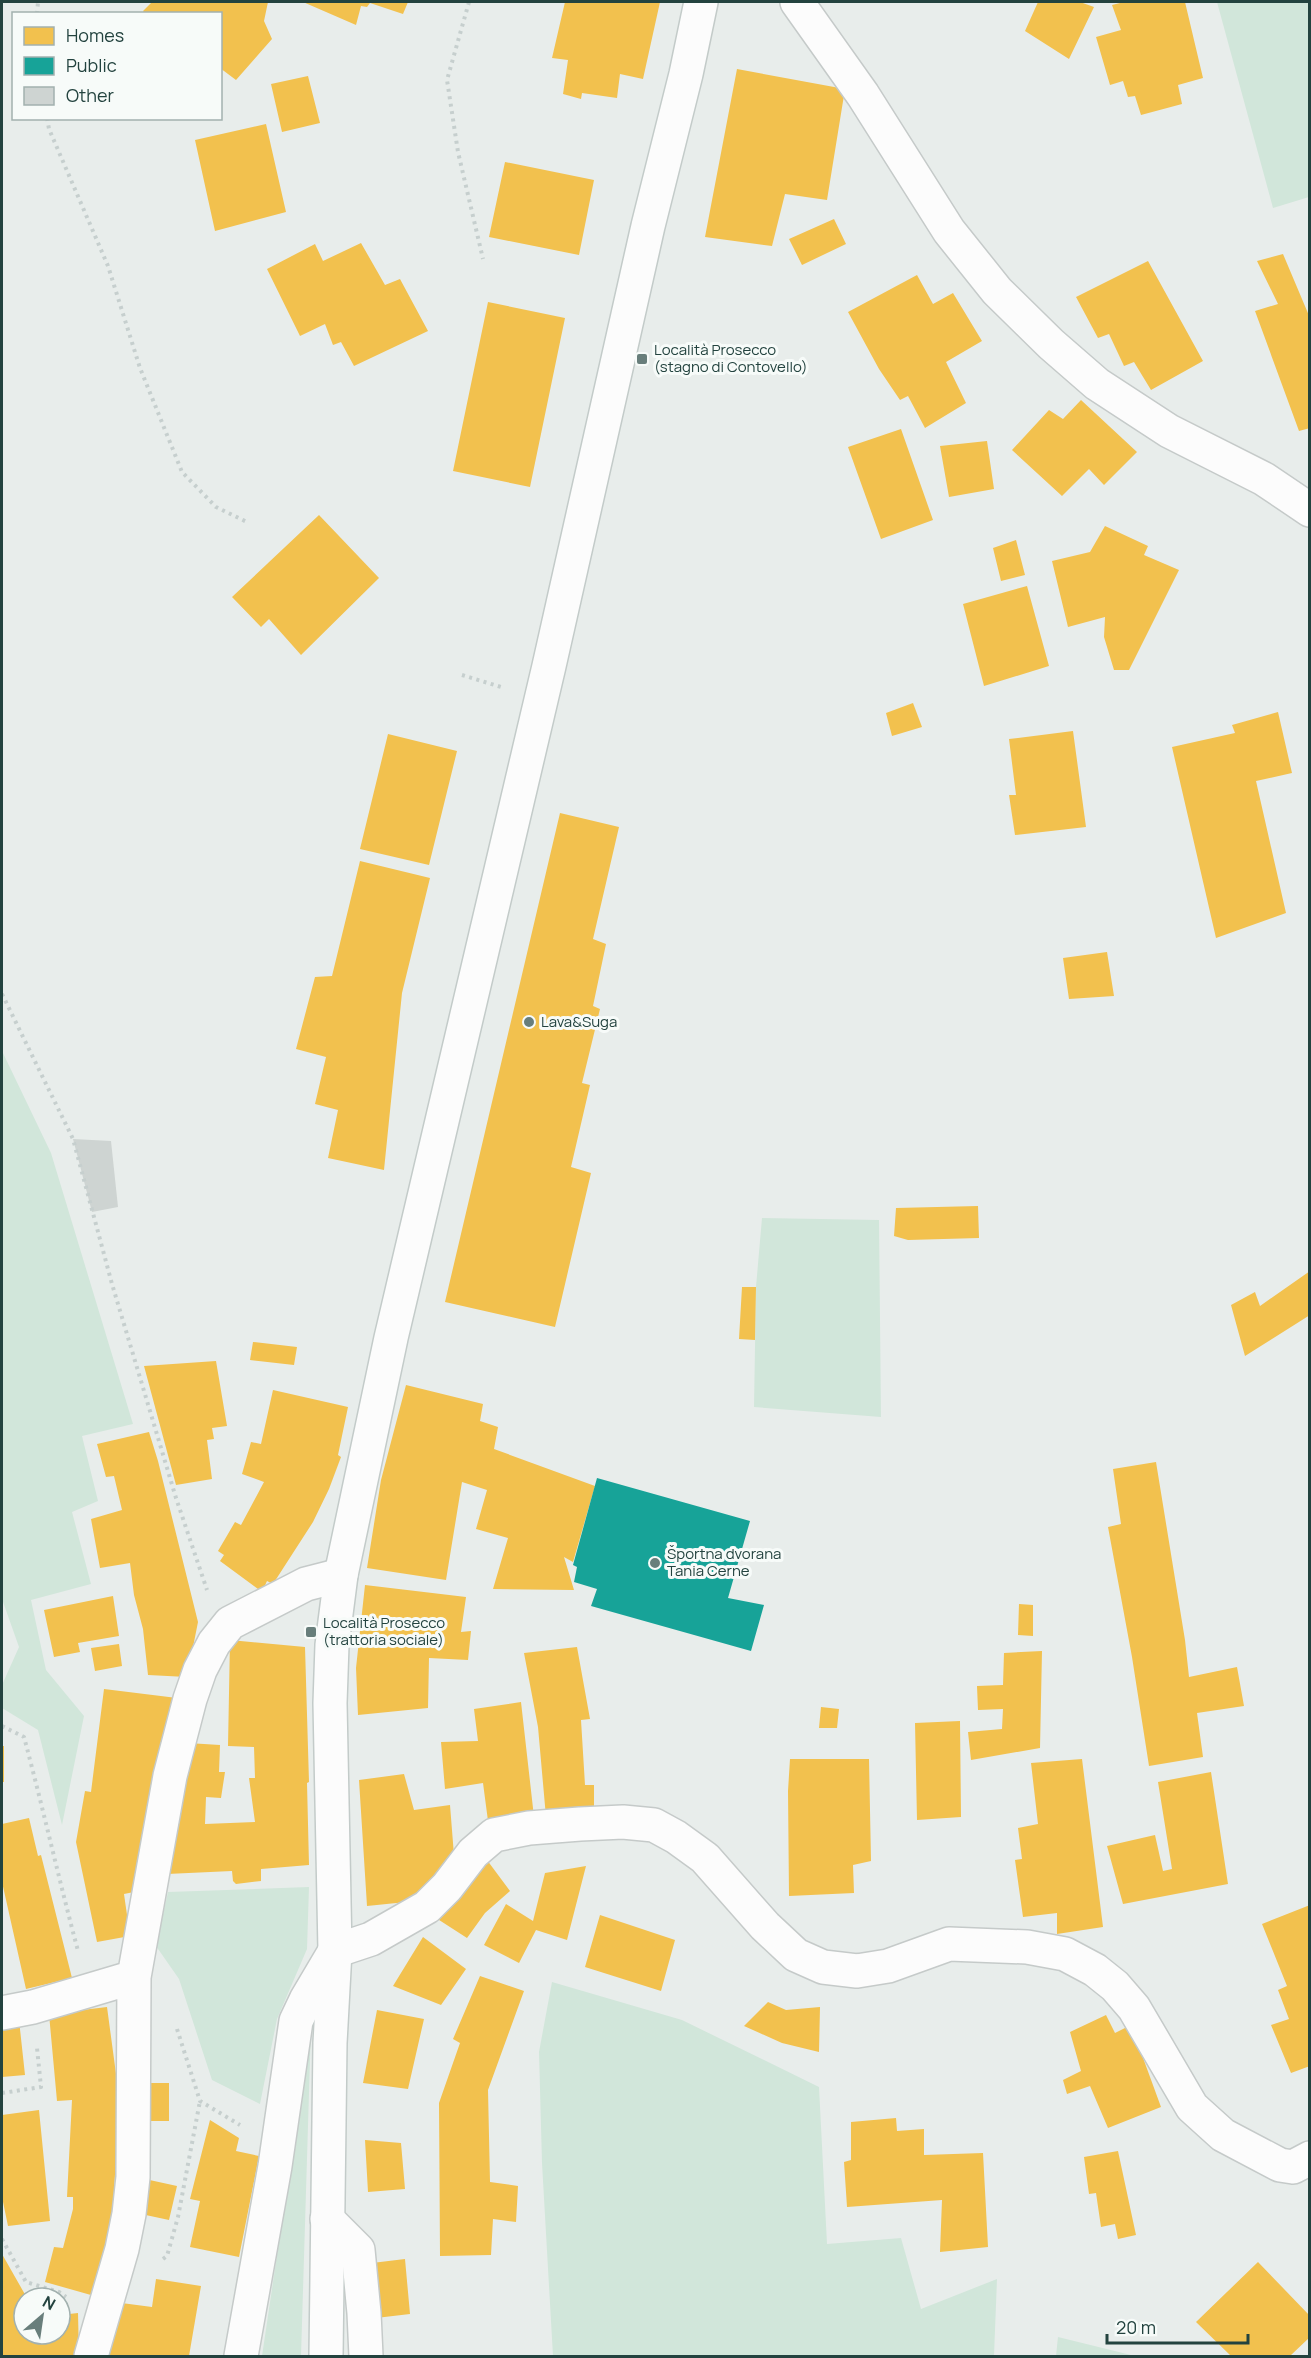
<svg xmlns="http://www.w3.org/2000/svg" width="1311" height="2358" font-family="Manrope,sans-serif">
<rect width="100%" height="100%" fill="#e8edeb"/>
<path fill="#d1e6da" d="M 1217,2 L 1309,2 L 1309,197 L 1273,208 Z
M 2,1051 L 51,1153 L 133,1424 L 82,1436 L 98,1501 L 72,1512 L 91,1584 L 31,1600 L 46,1670 L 84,1716 L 62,1825 L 38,1730 L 2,1708 L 2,1685 L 19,1647 L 2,1599 Z
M 762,1218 L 879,1220 L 881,1417 L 754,1407 L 756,1287 Z
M 309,1887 L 307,1949 L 277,2019 L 260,2104 L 212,2080 L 179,1979 L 156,1946 L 168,1892 Z
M 552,1982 L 682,2020 L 819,2087 L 827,2244 L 901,2238 L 921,2309 L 997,2279 L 994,2356 L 553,2356 L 542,2163 L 539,2052 Z
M 311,2027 L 301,2356 L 262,2356 Z
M 1058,2337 L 1135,2356 L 1056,2356 Z"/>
<path fill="#f2c14e" d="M 152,2 L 268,2 L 264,21 L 272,39 L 236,80 L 220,68 L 220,14 L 145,14 L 143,11 Z
M 303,2 L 408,2 L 403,14 L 370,3 L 367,7 L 361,6 L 356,25 Z
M 565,2 L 660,2 L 643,79 L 620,74 L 617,98 L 582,93 L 581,99 L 563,94 L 568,60 L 552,58 Z
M 1038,2 L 1080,2 L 1094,7 L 1069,59 L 1025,31 Z
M 1124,2 L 1185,2 L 1203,78 L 1178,85 L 1182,104 L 1141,115 L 1135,96 L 1128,97 L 1123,81 L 1110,85 L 1096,37 L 1121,30 L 1112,5 Z
M 737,69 L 845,89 L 827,200 L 785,194 L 772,246 L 705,237 Z
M 308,76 L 320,123 L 282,132 L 271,84 Z
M 266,124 L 286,212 L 215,231 L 195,140 Z
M 505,162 L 594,180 L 579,255 L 489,237 Z
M 834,219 L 846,244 L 802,265 L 789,239 Z
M 361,243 L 385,285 L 400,279 L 428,331 L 354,366 L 341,342 L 333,345 L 325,324 L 300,336 L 267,269 L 315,244 L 323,261 Z
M 1283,254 L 1310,318 L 1310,428 L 1299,431 L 1255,311 L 1278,304 L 1257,261 Z
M 1148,261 L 1203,361 L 1151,390 L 1134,362 L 1124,366 L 1109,334 L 1098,338 L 1076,297 Z
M 917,275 L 933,304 L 953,293 L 982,341 L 946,362 L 966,403 L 925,428 L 908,396 L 900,400 L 879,369 L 848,312 Z
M 488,302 L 565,318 L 530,487 L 453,471 Z
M 1081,400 L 1137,452 L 1104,485 L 1089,469 L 1062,496 L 1012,450 L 1049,410 L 1063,419 Z
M 901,429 L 933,520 L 881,539 L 848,447 Z
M 987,441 L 994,489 L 949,497 L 940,446 Z
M 319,515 L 379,578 L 301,655 L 269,619 L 261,627 L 232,597 Z
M 1105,526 L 1148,546 L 1144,555 L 1179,570 L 1129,670 L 1114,670 L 1104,637 L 1105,617 L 1068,627 L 1052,561 L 1090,552 Z
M 1016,540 L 1025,575 L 1001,581 L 993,548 Z
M 1027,586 L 1049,666 L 984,686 L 963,604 Z
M 913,703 L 922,727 L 892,736 L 886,713 Z
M 1278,712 L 1292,773 L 1256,781 L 1286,913 L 1216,938 L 1172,747 L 1235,733 L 1232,725 Z
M 1073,731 L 1086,827 L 1015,835 L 1009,795 L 1016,795 L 1009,739 Z
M 388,734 L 457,751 L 429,865 L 360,849 Z
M 560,813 L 619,827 L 593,939 L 606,944 L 593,1006 L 600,1009 L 582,1083 L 590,1085 L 571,1167 L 591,1173 L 555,1327 L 445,1302 Z
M 360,861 L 430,878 L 402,993 L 384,1170 L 328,1158 L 338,1110 L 315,1104 L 326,1057 L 296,1049 L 315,977 L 332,976 Z
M 1107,952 L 1114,996 L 1069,999 L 1063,958 Z
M 978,1206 L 979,1238 L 908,1240 L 894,1236 L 896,1208 Z
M 1310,1271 L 1310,1315 L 1245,1356 L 1231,1305 L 1255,1292 L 1260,1306 Z
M 742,1287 L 756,1287 L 755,1340 L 739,1339 Z
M 253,1342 L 297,1347 L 294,1365 L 250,1360 Z
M 216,1361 L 227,1426 L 212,1428 L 214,1439 L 207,1440 L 212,1479 L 176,1485 L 144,1366 Z
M 406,1385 L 483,1404 L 480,1421 L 498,1427 L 494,1449 L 595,1486 L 573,1562 L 564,1557 L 574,1590 L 493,1589 L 508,1538 L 476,1529 L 487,1490 L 462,1482 L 446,1580 L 367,1568 L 381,1480 Z
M 273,1390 L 348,1407 L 338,1455 L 341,1457 L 329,1489 L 313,1522 L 273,1584 L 267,1581 L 262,1592 L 220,1561 L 224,1555 L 218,1551 L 235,1522 L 241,1525 L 264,1482 L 242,1474 L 251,1442 L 261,1444 Z
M 149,1432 L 158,1461 L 198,1622 L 187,1677 L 148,1675 L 143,1629 L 134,1595 L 130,1563 L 100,1568 L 91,1519 L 122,1510 L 114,1476 L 106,1477 L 97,1444 Z
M 1156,1462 L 1185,1640 L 1189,1677 L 1237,1667 L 1244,1706 L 1197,1713 L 1203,1757 L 1149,1766 L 1132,1657 L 1108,1527 L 1121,1524 L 1113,1469 Z
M 365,1585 L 466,1597 L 461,1632 L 471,1631 L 468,1660 L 429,1658 L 428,1708 L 358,1715 L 356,1668 Z
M 113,1596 L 119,1636 L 78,1643 L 80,1652 L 54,1657 L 44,1610 Z
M 1019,1604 L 1033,1605 L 1033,1636 L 1018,1635 Z
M 230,1640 L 305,1647 L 309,1782 L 307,1783 L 309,1865 L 261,1869 L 261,1881 L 236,1884 L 233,1881 L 232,1871 L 167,1874 L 188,1743 L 220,1745 L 219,1772 L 225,1772 L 221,1798 L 206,1797 L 205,1824 L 255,1822 L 249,1778 L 255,1778 L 254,1747 L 228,1746 Z
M 119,1644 L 122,1666 L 95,1671 L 91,1648 Z
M 577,1647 L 590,1719 L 581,1720 L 585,1785 L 594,1785 L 594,1811 L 546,1817 L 538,1727 L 524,1653 Z
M 1042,1651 L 1040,1748 L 971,1760 L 968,1732 L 1002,1729 L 1003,1709 L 978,1710 L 977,1686 L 1003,1685 L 1004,1653 Z
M 104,1689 L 177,1698 L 139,1891 L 124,1894 L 130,1936 L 97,1942 L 76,1842 L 85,1791 L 91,1792 Z
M 521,1702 L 534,1817 L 488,1821 L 483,1783 L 445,1789 L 441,1742 L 478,1741 L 474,1709 Z
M 821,1707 L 839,1709 L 837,1728 L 819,1728 Z
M 960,1721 L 961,1817 L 917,1820 L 915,1723 Z
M 2,1746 L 4,1746 L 4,1782 L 2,1782 Z
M 790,1759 L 869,1759 L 871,1861 L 853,1865 L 854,1893 L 789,1896 L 788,1791 Z
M 1082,1759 L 1103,1927 L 1057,1934 L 1057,1913 L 1023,1917 L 1015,1860 L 1022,1859 L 1018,1828 L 1038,1824 L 1031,1763 Z
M 1211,1772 L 1228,1884 L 1123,1904 L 1107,1846 L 1155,1835 L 1163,1871 L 1172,1869 L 1158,1782 Z
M 404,1774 L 414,1810 L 450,1805 L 455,1868 L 416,1901 L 367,1906 L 359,1780 Z
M 29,1818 L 38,1856 L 41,1855 L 72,1978 L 26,1989 L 2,1882 L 2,1824 Z
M 484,1856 L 510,1891 L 485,1913 L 467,1938 L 436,1918 Z
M 586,1866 L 567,1940 L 536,1930 L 519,1963 L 484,1945 L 506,1904 L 533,1921 L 545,1873 Z
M 1310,1905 L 1310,2066 L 1291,2073 L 1271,2025 L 1289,2019 L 1278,1990 L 1287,1986 L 1262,1924 Z
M 600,1915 L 675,1940 L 661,1991 L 585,1967 Z
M 423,1937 L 466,1969 L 441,2005 L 393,1986 Z
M 480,1976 L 524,1991 L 488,2090 L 490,2182 L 518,2186 L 516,2222 L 493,2219 L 491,2255 L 440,2256 L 439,2103 L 460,2043 L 453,2039 Z
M 768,2002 L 786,2010 L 820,2007 L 819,2052 L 782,2043 L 744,2026 Z
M 107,2007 L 119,2096 L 113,2213 L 98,2297 L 45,2282 L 54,2247 L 63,2248 L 73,2209 L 73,2197 L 67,2197 L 72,2100 L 57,2101 L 49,2014 Z
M 377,2010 L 424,2019 L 408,2089 L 363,2083 Z
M 1106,2015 L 1115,2033 L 1131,2025 L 1161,2107 L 1108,2128 L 1090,2086 L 1067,2094 L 1063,2080 L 1081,2071 L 1070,2032 Z
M 19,2020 L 25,2075 L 2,2077 L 2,2023 Z
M 143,2083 L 169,2083 L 169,2121 L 142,2121 Z
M 39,2110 L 50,2221 L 8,2226 L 2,2197 L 2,2115 Z
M 896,2118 L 897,2131 L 924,2129 L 924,2155 L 983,2153 L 988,2247 L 940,2252 L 942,2200 L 847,2207 L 844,2162 L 851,2160 L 851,2122 Z
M 210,2120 L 239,2138 L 236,2151 L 259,2156 L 239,2257 L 190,2247 L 200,2201 L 190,2199 Z
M 365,2140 L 401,2143 L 405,2189 L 368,2192 Z
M 1118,2151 L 1136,2235 L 1118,2239 L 1115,2224 L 1101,2227 L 1096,2193 L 1089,2194 L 1084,2157 Z
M 145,2179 L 177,2186 L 169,2220 L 141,2214 Z
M 2,2254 L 27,2298 L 24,2298 L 24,2334 L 60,2334 L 60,2315 L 78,2313 L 79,2356 L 2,2356 Z
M 405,2259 L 410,2314 L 376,2318 L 372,2263 Z
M 1258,2262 L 1310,2316 L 1310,2337 L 1290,2356 L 1231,2356 L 1196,2322 Z
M 156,2279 L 201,2286 L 189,2356 L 103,2356 L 114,2302 L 152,2307 Z"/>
<path fill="#17a398" d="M 597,1478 L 750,1521 L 728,1598 L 764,1605 L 751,1651 L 591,1606 L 597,1589 L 574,1582 L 577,1567 L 573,1565 Z"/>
<path fill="#ced4d2" d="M 73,1139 L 111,1141 L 118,1207 L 92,1212 Z"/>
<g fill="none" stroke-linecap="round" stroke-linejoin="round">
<defs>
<path id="minor" d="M 797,2 L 863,95 L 949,231 L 997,291 L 1051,344 L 1097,384 L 1169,431 L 1264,479 L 1310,510
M 2,2013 L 33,2007 L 134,1977 L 170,1776 L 190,1699 L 200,1670 L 214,1643 L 230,1623 L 306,1584 L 341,1575
M 327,2219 L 358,2250 L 364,2313 L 366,2356
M 91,2356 L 122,2249 L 129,2214 L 133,2177 L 134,1977
M 241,2356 L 275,2166 L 296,2021 L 306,2000 L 335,1951 L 371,1939 L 427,1907 L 447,1887 L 473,1853 L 494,1835 L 529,1828 L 580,1824 L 623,1822 L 654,1825 L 676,1837 L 705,1858 L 765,1926 L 796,1955 L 823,1967 L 857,1971 L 888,1966 L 949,1944 L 1027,1947 L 1065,1954 L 1095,1970 L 1115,1986 L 1134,2008 L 1192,2107 L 1223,2135 L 1280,2165 L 1293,2167 L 1310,2158"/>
<path id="secondary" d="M 326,2356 L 330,2043 L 335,1951 L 330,1703 L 332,1645 L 341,1575 L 391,1338 L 549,666 L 648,226 L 686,74 L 701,2"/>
</defs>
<use href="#minor" stroke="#c5cac9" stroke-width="36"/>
<use href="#secondary" stroke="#c3cbc9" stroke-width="36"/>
<path stroke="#c6cfce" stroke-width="4" stroke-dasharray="3 4.5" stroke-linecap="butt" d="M 469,2 L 447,80 L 458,152 L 483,259
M 37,14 L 38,2
M 47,118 L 49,129 L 108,266 L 140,368 L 182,472 L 216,507 L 249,523
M 462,675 L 501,687
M 2,994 L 73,1139 L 112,1284 L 176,1498 L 207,1590
M 2,1726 L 24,1737 C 43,1808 59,1880 78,1951
M 177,2029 L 200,2101 L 240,2125
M 2,2093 L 41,2087 L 37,2048
M 2,2239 L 26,2282 L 59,2292 L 66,2297
M 163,2259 L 167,2256 L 178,2217 L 200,2101"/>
<use href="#minor" stroke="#fcfcfc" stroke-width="33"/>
<use href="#secondary" stroke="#fcfcfc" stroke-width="33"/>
</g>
<g fill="#687e7b" stroke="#f7fbf9" stroke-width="2">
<rect x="636" y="353" width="12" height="12" rx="3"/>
<circle cx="529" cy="1022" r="6"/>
<circle cx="655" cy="1563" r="6"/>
<rect x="305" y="1626" width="12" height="12" rx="3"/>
</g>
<g text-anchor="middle" stroke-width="6" stroke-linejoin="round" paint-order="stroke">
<g font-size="15" fill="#23433f" stroke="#f7fbf9" text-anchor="start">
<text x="654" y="355">Località Prosecco<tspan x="654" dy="17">(stagno di Contovello)</tspan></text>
<text x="541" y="1027">Lava&amp;Suga</text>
<text x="667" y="1559">Športna dvorana<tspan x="667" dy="17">Tania Cerne</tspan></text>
<text x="323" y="1628">Località Prosecco<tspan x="323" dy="17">(trattoria sociale)</tspan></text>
</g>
</g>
<rect width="1311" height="2358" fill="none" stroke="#23433f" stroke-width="6"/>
<rect x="12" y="12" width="210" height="108" fill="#f7fbf9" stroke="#a2b1af" stroke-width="1.5"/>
<rect x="24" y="27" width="30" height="18" fill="#f2c14e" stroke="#a2b1af" stroke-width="1.5"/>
<text x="66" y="42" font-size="18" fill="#23433f">Homes</text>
<rect x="24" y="57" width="30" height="18" fill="#17a398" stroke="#a2b1af" stroke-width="1.5"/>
<text x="66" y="72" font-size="18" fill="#23433f">Public</text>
<rect x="24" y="87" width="30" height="18" fill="#ced4d2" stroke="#a2b1af" stroke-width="1.5"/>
<text x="66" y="102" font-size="18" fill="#23433f">Other</text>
<g transform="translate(42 2316) rotate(29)"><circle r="28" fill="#f7fbf9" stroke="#a2b1af" stroke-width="1.5"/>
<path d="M0-4.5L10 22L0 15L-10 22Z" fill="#687e7b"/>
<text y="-9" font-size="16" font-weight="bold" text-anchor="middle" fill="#23433f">N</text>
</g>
<path d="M1107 2334v9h141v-9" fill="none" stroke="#23433f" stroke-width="3"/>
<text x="1116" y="2334" font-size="18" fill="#23433f" stroke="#f7fbf9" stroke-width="4.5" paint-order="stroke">20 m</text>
</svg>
